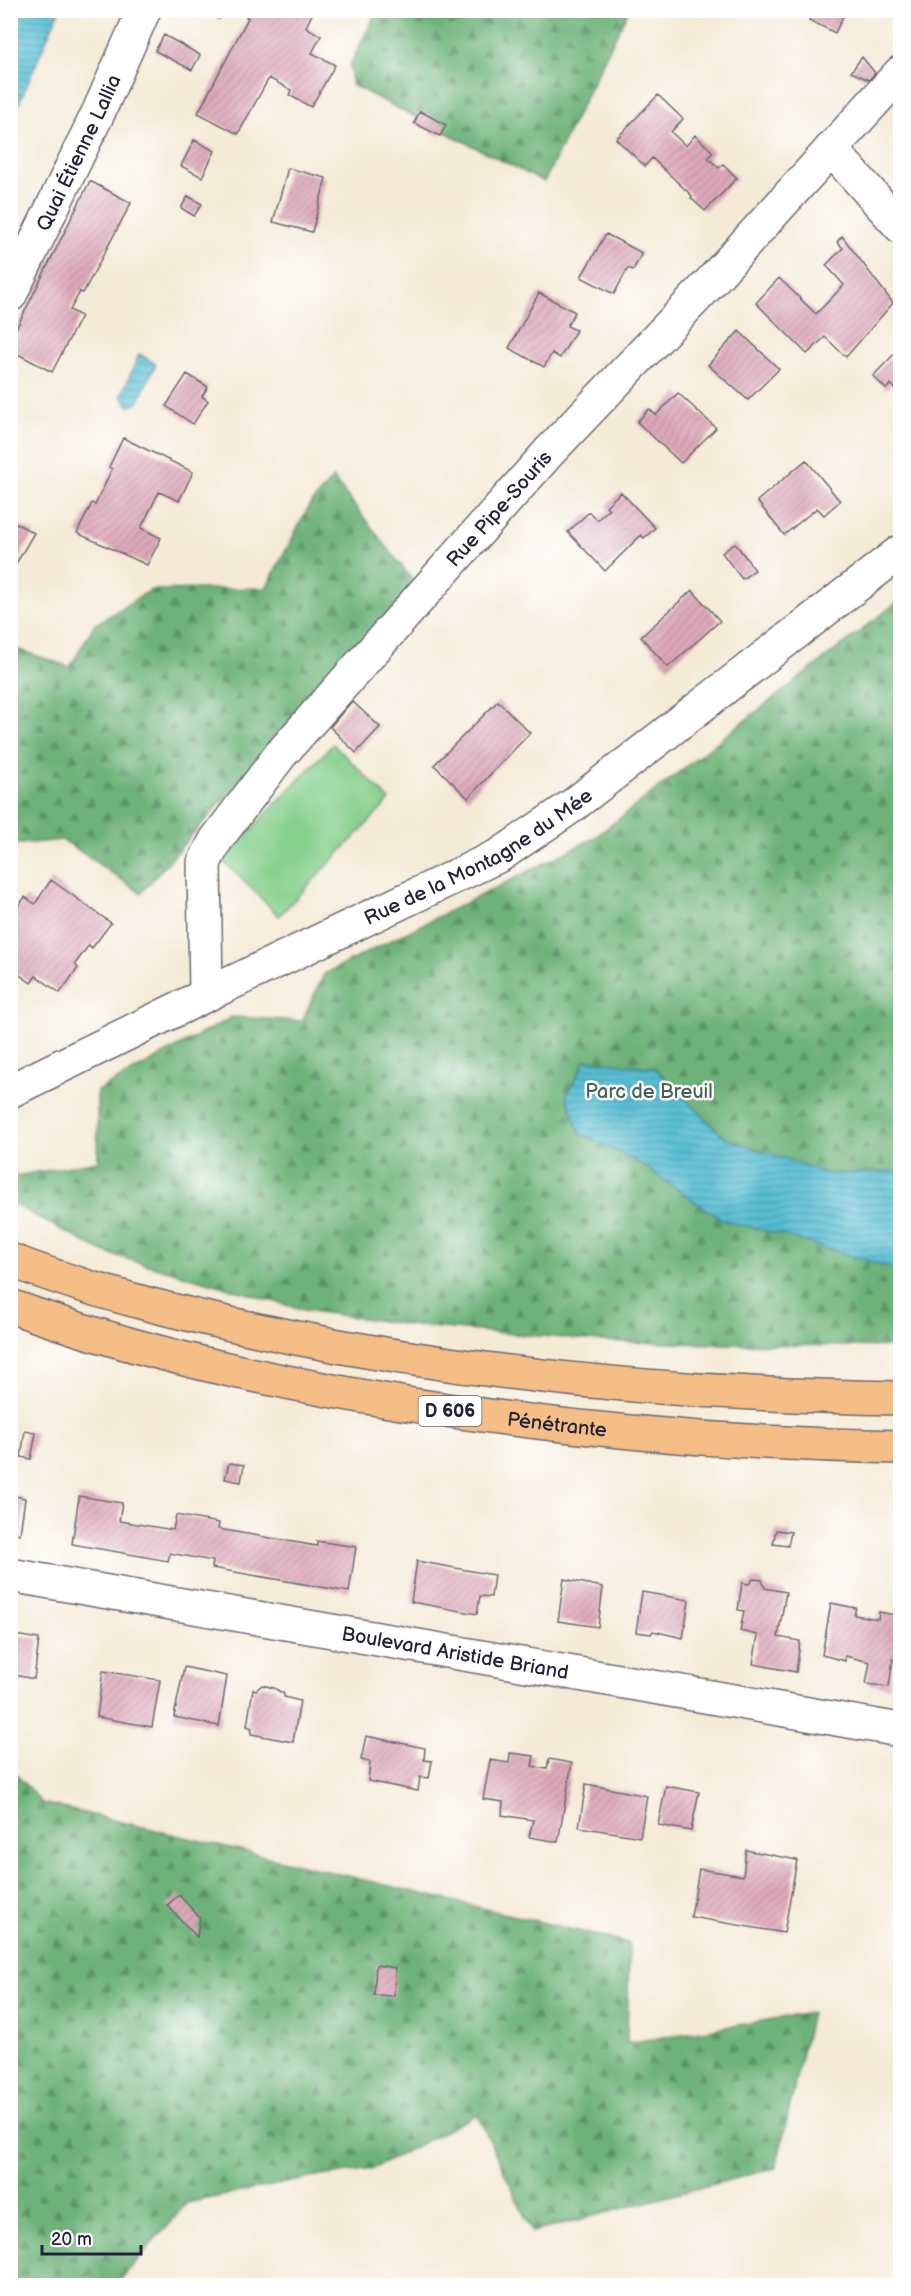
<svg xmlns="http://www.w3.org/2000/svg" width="911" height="2296" font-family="'Balsamiq Sans',sans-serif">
<defs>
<pattern id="forest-firs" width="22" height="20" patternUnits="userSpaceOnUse" patternTransform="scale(1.5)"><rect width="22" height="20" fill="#6db278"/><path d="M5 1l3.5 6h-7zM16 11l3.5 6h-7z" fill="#599064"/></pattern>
<pattern id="water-rules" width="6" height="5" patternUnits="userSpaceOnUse" patternTransform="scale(1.5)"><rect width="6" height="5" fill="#56bed3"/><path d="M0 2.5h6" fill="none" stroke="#479aac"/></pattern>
<pattern id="building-hatch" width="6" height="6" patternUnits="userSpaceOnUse" patternTransform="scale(1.5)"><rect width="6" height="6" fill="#dda9ba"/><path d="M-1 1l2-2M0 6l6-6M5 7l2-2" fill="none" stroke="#bd91a1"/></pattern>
</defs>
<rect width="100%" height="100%" fill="#fff"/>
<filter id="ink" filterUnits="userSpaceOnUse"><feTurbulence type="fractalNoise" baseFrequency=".0167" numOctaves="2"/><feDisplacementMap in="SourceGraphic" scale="12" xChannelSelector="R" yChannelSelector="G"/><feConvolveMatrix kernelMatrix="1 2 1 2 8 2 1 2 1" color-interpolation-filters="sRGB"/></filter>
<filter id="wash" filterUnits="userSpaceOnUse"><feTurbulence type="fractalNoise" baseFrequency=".008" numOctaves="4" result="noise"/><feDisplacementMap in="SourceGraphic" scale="24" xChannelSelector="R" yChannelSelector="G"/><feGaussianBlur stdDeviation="1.35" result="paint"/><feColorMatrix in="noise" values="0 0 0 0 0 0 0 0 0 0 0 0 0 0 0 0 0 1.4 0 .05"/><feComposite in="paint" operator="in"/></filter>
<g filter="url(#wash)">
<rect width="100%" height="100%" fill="#f4ead6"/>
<path fill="url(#forest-firs)" stroke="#486a5a" stroke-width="1.5" d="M 377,11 L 628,11 L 544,182 L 352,85 L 350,65 Z
M 333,478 L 415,583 L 141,893 L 63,840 L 11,845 L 11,647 L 70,667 L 94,625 L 151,590 L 266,588 L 309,506 Z
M 900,600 L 900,1347 L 614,1342 L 417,1326 L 304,1310 L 103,1252 L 11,1203 L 10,1177 L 98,1161 L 97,1091 L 232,1017 L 302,1021 L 324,974 L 594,838 Z
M 10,1768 L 42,1803 L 629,1943 L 627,2043 L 811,2013 L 776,2168 L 532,2232 L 477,2114 L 373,2169 L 320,2176 L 187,2203 L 116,2285 L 11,2285 Z"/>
<path fill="#87d08d" stroke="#547964" stroke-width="1.5" d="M 333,744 L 390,800 L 279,916 L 222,860 Z"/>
<path fill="url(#water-rules)" stroke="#3c7087" stroke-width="1.5" d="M 11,10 L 59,11 L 11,122 L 10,11 Z
M 139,354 L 156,364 L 138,403 L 129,406 L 121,396 Z
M 586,1060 L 655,1068 L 725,1138 L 828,1174 L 900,1171 L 900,1271 L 783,1235 L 724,1221 L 639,1163 L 580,1133 L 566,1096 Z"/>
<g id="blocks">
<path fill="url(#building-hatch)" d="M 204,10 L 224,10 L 219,19 Z
M 250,10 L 314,10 L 306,27 L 321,36 L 312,53 L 335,65 L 311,107 L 289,95 L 291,90 L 269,78 L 238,134 L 198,113 L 248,18 L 246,17 Z
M 814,10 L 846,10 L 835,33 L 809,20 Z
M 164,35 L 200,55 L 192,70 L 155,51 Z
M 862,57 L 875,73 L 869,80 L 851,72 Z
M 658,95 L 683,119 L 671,132 L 686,146 L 695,135 L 713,152 L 708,158 L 719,168 L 723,164 L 737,178 L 705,211 L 691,198 L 692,196 L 652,158 L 645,166 L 616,139 Z
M 420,111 L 446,125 L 440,136 L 414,123 Z
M 194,140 L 215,151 L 202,177 L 181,166 Z
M 288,168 L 326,178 L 312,232 L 273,222 Z
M 90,181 L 131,203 L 83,293 L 80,292 L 70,310 L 81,316 L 52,372 L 10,350 L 10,341 Z
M 188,196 L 202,204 L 194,216 L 181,208 Z
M 606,234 L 642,253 L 633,270 L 628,268 L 614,294 L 581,277 Z
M 842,236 L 893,303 L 846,357 L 825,337 L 807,354 L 756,303 L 779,278 L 816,314 L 844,285 L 826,265 L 843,248 L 837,242 Z
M 539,293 L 575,312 L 567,326 L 576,330 L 560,358 L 552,353 L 544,367 L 509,348 Z
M 739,331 L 779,369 L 748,400 L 708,365 Z
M 900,348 L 900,394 L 891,384 L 886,389 L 873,376 Z
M 187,374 L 208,387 L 202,396 L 208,401 L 193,424 L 166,406 Z
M 678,393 L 716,428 L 681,463 L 637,422 L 649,409 L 656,415 Z
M 123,438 L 193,472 L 179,501 L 159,492 L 141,528 L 161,538 L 147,565 L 77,533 L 92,503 L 95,505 L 112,469 L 109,467 Z
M 806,460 L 840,501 L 824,515 L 817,508 L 784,535 L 757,501 Z
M 621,492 L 655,528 L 644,538 L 641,535 L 605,571 L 568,532 L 589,512 L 597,520 L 609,509 L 606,506 Z
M 10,520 L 34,533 L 10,574 Z
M 735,543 L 755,570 L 742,579 L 722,553 Z
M 692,590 L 720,621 L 668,667 L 641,637 Z
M 352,701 L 380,727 L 356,753 L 330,727 Z
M 498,701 L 530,733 L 468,798 L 434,765 Z
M 51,880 L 111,923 L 92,948 L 89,945 L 75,964 L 78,968 L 60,993 L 36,976 L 31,983 L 10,968 L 10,934 L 16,927 L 10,923 L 10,917 L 25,897 L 35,904 Z
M 25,1431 L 36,1433 L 31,1459 L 21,1457 Z
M 229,1463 L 244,1465 L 241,1482 L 225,1479 Z
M 10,1495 L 25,1498 L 20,1534 L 10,1532 Z
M 79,1496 L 122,1503 L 119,1521 L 173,1530 L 176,1515 L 219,1523 L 218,1529 L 317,1546 L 317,1541 L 356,1547 L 349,1592 L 212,1568 L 213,1561 L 170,1553 L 168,1561 L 72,1544 Z
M 776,1530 L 791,1532 L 788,1546 L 773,1544 Z
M 417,1561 L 494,1575 L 491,1597 L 480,1596 L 477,1614 L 411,1602 Z
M 564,1579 L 603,1587 L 598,1627 L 558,1621 Z
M 753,1579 L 762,1580 L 765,1588 L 786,1592 L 778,1637 L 800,1641 L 796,1672 L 753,1664 L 758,1635 L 740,1631 L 744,1611 L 738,1610 L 742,1583 L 749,1584 Z
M 642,1592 L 689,1600 L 683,1638 L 653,1631 L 651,1634 L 636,1632 Z
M 831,1603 L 856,1608 L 854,1615 L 878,1619 L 879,1612 L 900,1616 L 900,1690 L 894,1688 L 899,1659 L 893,1659 L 889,1687 L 866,1684 L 870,1662 L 845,1656 L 845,1661 L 822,1655 Z
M 10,1634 L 39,1639 L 34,1679 L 10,1674 Z
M 184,1667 L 227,1676 L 219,1726 L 174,1717 Z
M 103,1671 L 160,1680 L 152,1727 L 97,1717 Z
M 262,1685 L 274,1688 L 284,1694 L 284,1697 L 300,1701 L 293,1742 L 251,1734 L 252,1728 L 247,1726 L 253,1689 L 256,1690 Z
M 366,1736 L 425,1748 L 424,1760 L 432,1761 L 429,1778 L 420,1777 L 418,1791 L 368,1781 L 370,1762 L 361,1760 Z
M 510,1753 L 534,1756 L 532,1766 L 547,1769 L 549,1759 L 572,1763 L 558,1842 L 529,1837 L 533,1820 L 502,1815 L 503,1802 L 483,1799 L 490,1760 L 509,1763 Z
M 586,1784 L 647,1796 L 640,1837 L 579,1827 Z
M 666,1786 L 699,1792 L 691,1831 L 658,1825 Z
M 746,1850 L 797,1860 L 784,1933 L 691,1917 L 699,1869 L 743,1876 Z
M 179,1895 L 200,1918 L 197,1937 L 167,1905 Z
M 376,1965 L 395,1968 L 394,1996 L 374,1995 Z"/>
</g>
</g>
<g filter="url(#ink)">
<use href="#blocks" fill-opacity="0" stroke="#6c6871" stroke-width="1.5"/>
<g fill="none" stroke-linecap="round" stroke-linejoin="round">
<defs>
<g id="minor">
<path d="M 831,149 L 900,226"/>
<path id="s1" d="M 10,295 L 99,111 L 144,10"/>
<path id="s2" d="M 206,995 L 204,863 L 216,840 L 281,754 L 549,452 L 707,286 L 900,73"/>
<path id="s3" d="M 10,1091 L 206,995 L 500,855 L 572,806 L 900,552"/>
<path id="s4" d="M 10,1575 L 900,1730"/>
</g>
<g id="major">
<path d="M 10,1260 C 98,1294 190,1316 282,1335 C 485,1377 693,1395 900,1398"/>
<path id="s5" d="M 10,1306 C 140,1353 272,1382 407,1404 C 570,1430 736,1444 900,1447"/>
</g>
</defs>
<use href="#minor" stroke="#6c6871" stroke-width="36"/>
<use href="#major" stroke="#6c6871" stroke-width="36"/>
<use href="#minor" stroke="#fff" stroke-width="33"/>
<use href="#major" stroke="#f6be87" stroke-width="33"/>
</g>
</g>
<g text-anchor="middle" stroke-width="5" stroke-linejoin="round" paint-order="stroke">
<rect fill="#fff" stroke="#646476" stroke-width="1.5" x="418.5" y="1396" width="63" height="30" rx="4.5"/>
<g font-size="18" font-weight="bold" fill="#22223b">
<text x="450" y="1417">D 606</text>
</g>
<g font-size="20" fill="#22223b" stroke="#fff">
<text dy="7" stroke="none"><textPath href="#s1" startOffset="158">Quai Étienne Lallia</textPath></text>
<text dy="7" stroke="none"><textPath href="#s2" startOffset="594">Rue Pipe-Souris</textPath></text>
<text dy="7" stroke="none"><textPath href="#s3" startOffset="524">Rue de la Montagne du Mée</textPath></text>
<text dy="7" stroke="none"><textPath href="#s5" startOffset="561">Pénétrante</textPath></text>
<text dy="7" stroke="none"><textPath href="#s4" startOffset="452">Boulevard Aristide Briand</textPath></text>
</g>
<g font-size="20" fill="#455f58" stroke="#fff">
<text x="649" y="1098">Parc de Breuil</text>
</g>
</g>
<rect width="911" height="2296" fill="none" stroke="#fff" stroke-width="36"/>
<path d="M42 2245v9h99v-9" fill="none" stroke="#22223b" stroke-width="3"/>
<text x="51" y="2245" font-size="18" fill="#22223b" stroke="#ffffff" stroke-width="4.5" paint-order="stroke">20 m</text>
</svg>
